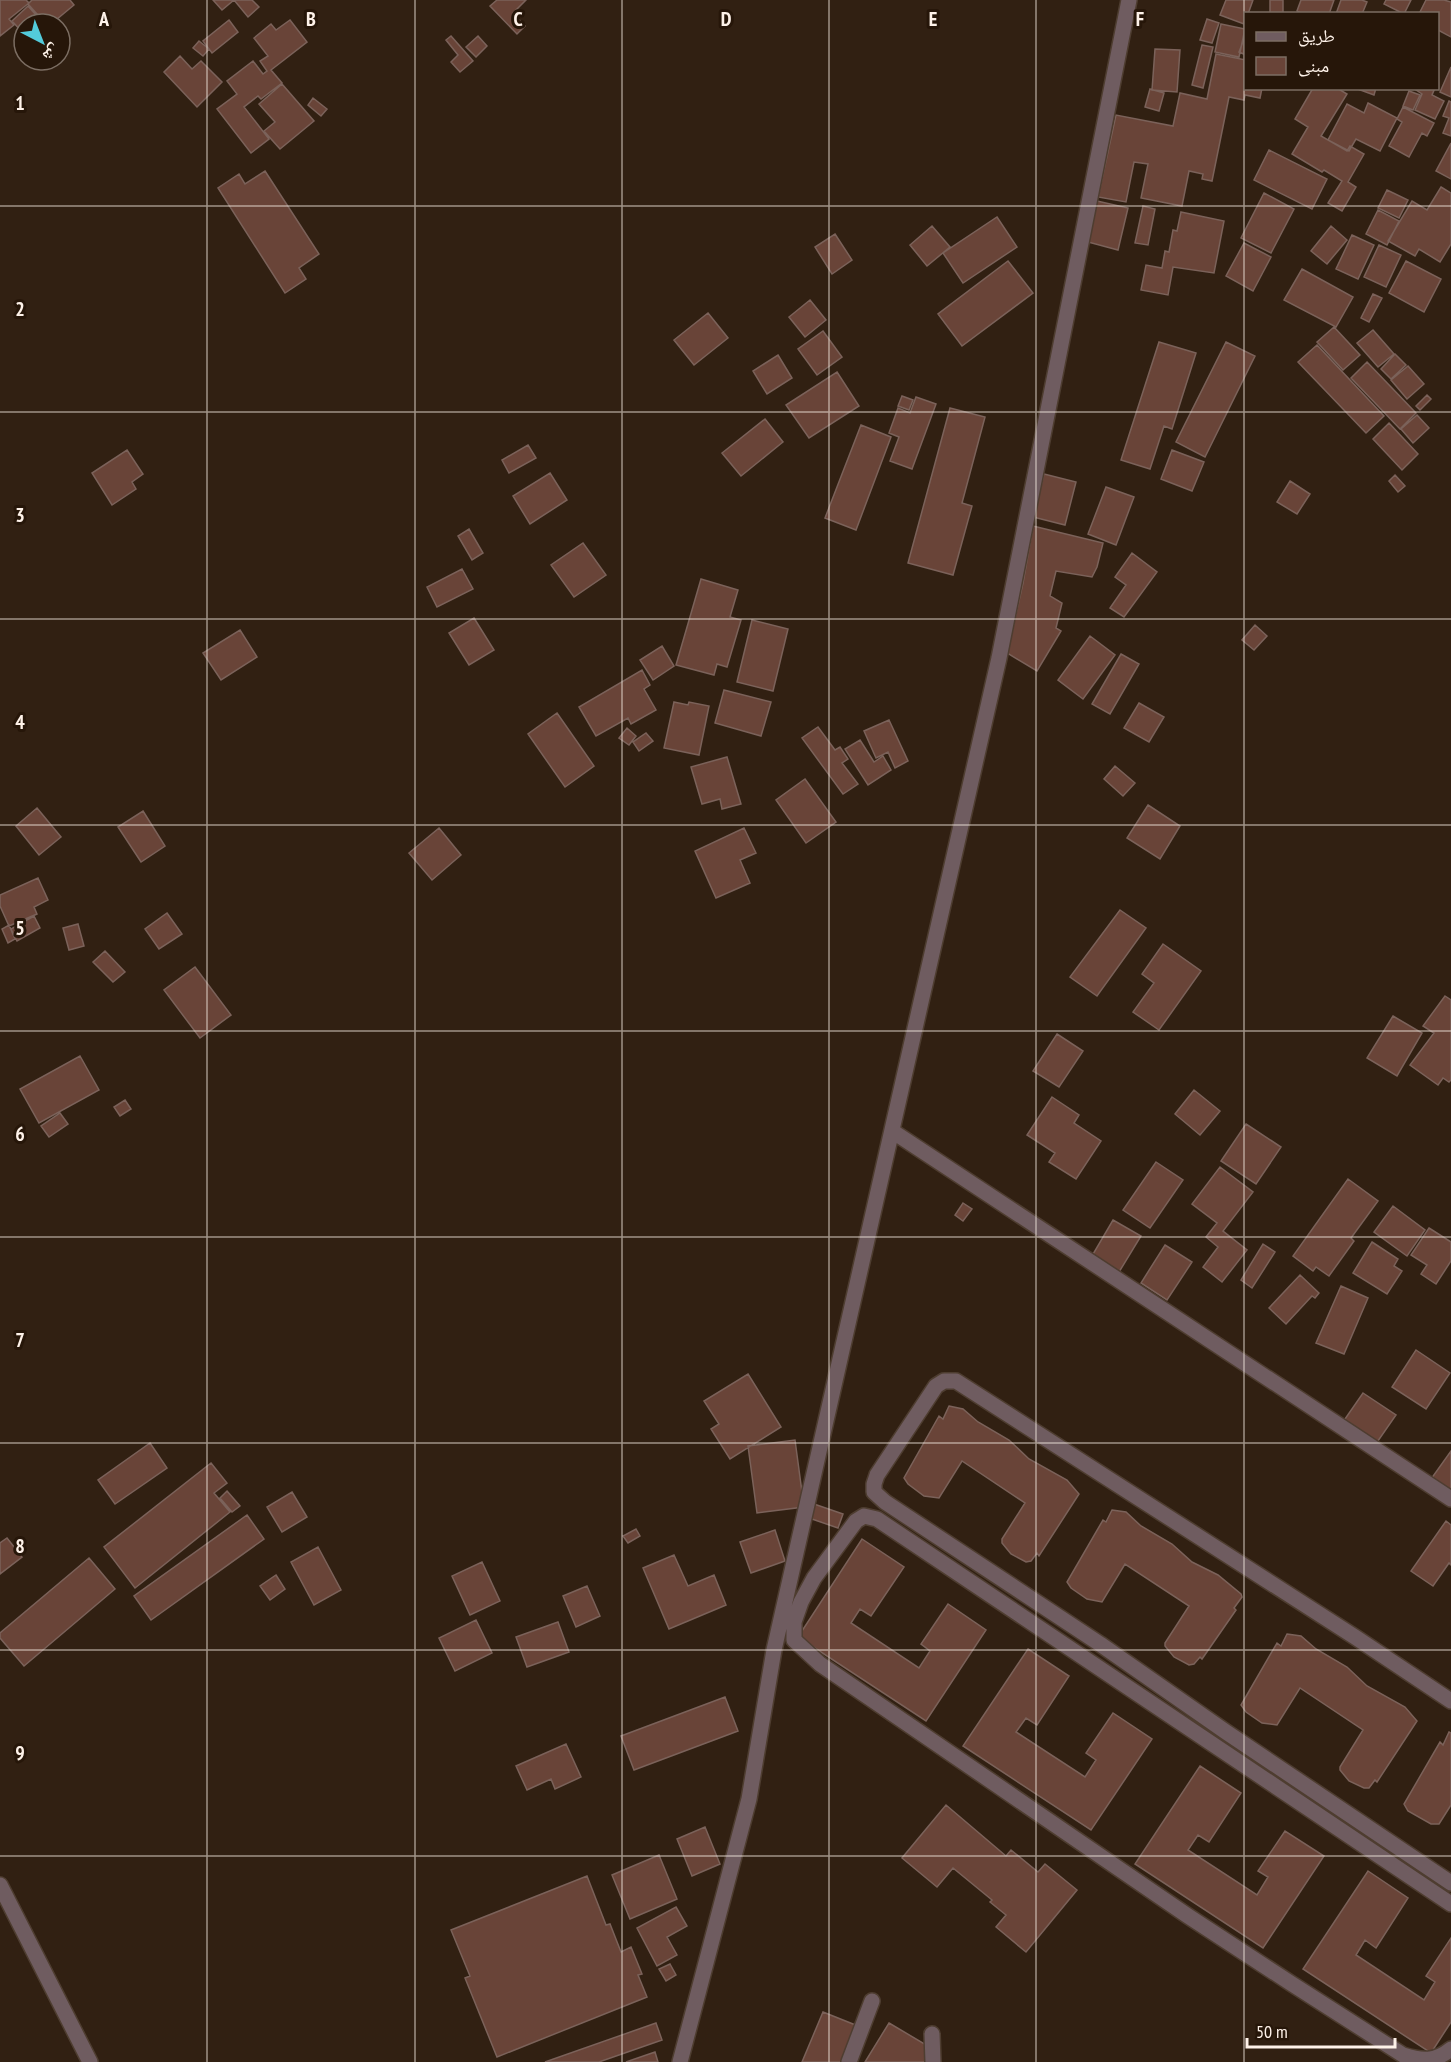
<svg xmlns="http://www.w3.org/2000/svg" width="1451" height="2062" font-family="'PT Sans Narrow','Noto Naskh Arabic',sans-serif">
<rect width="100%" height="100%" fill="#312012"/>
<path fill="#694438" stroke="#7b625a" stroke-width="1.5" d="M 0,0 L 26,0 L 29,3 L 9,19 L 14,25 L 0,36 Z
M 32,0 L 70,0 L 74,5 L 51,24 L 46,24 L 28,4 Z
M 213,0 L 252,0 L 259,7 L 248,17 L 234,0 L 222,10 Z
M 497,0 L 526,0 L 513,13 L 525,26 L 517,34 L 490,6 Z
M 1226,0 L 1253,0 L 1248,14 L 1246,14 L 1244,24 L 1220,15 Z
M 1270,0 L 1283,0 L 1283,14 L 1270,14 Z
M 1301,0 L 1334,0 L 1329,14 L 1303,14 L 1297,11 Z
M 1341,0 L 1362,0 L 1367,2 L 1362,14 L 1336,14 Z
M 1386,0 L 1411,0 L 1404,14 L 1384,4 Z
M 1426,0 L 1444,0 L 1451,2 L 1451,37 L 1438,30 L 1438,14 L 1419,14 Z
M 28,6 L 44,24 L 24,24 L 24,34 L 12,21 Z
M 1207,19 L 1219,23 L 1212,43 L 1200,40 Z
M 229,20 L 238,32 L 212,53 L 203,41 Z
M 290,20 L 307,42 L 271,70 L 282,83 L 261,99 L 258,96 L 244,107 L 269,139 L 251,153 L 217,109 L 237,94 L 227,81 L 253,61 L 263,74 L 267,71 L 260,61 L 268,56 L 254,38 L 271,24 L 276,30 Z
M 1221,24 L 1245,29 L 1239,57 L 1215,52 Z
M 1246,34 L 1246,55 L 1239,52 Z
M 451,36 L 473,61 L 460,72 L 451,62 L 458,55 L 446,40 Z
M 478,36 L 487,46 L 476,57 L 466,47 Z
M 199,41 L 209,49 L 203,56 L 193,48 Z
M 1202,45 L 1213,47 L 1203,88 L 1192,85 Z
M 1155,49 L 1180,50 L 1177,92 L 1152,90 Z
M 1216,54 L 1246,60 L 1246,88 L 1262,88 L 1260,98 L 1245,95 L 1244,100 L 1229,97 L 1212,181 L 1202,179 L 1203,174 L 1189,171 L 1182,206 L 1141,198 L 1148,164 L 1134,162 L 1126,202 L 1098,197 L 1116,115 L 1173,126 L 1180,93 L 1207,99 Z
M 180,56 L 192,69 L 201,61 L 222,82 L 197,107 L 164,72 Z
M 1451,67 L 1451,97 L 1440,92 Z
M 282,84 L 314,121 L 280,149 L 264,131 L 275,122 L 259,104 Z
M 1313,88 L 1337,88 L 1347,94 L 1321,136 L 1347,151 L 1350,146 L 1364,154 L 1348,182 L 1356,187 L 1342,211 L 1328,203 L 1342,181 L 1324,170 L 1322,172 L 1292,154 L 1308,127 L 1295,119 Z
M 1355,88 L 1376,88 L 1374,95 Z
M 1413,88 L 1435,88 L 1432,95 L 1444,101 L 1435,119 L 1415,110 L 1422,94 Z
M 1150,89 L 1164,93 L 1159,111 L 1145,107 Z
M 1409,91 L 1420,95 L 1413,110 L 1403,106 Z
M 313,98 L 327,109 L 321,116 L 308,105 Z
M 1449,101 L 1451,102 L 1451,136 L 1443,133 L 1449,118 L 1443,116 Z
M 1368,103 L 1397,118 L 1380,151 L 1356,139 L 1349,151 L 1328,140 L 1347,104 L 1364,113 Z
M 1403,107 L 1434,123 L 1427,136 L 1422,133 L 1409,157 L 1389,146 L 1402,122 L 1397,119 Z
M 1451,143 L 1451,179 L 1436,171 Z
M 1269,150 L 1327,179 L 1312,209 L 1254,180 Z
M 265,171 L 319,254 L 299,268 L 306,279 L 285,293 L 218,188 L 239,174 L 245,184 Z
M 1441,187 L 1451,193 L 1451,244 L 1440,262 L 1419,249 L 1415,256 L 1388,241 L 1412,201 L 1427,210 Z
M 1387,190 L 1408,200 L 1399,218 L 1378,208 Z
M 1264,193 L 1294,209 L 1271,253 L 1241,238 Z
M 1097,201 L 1128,208 L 1118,250 L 1088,242 Z
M 1143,206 L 1155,209 L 1148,245 L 1135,243 Z
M 1378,210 L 1399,221 L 1387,245 L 1366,234 Z
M 1181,212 L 1224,221 L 1214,273 L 1173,267 L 1168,295 L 1141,290 L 1146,265 L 1162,268 L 1165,251 L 1169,252 L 1173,230 L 1177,231 Z
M 997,217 L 1017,247 L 963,283 L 943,253 Z
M 932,226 L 950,247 L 927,266 L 910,245 Z
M 1331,226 L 1347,240 L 1327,264 L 1311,251 Z
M 835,234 L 852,260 L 832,274 L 815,247 Z
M 1352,235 L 1374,245 L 1358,279 L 1336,269 Z
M 1244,243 L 1271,257 L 1253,291 L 1226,276 Z
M 1379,245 L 1401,255 L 1386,287 L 1364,277 Z
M 1008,261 L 1033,293 L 962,346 L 938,314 Z
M 1406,261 L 1441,279 L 1424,312 L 1389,293 Z
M 1302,269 L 1353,297 L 1336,327 L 1284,300 Z
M 1373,294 L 1382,298 L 1369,322 L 1361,318 Z
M 810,300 L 826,320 L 805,337 L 789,317 Z
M 708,313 L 728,338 L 694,365 L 674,340 Z
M 1334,327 L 1360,355 L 1343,370 L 1317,342 Z
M 1373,330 L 1394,354 L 1378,367 L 1357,343 Z
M 823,331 L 842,357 L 817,375 L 798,349 Z
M 1159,342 L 1196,353 L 1172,429 L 1164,426 L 1150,469 L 1121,460 Z
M 1226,342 L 1255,356 L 1205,457 L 1176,442 Z
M 1317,345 L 1384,416 L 1366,433 L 1298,362 Z
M 1395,354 L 1406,365 L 1391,379 L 1381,369 Z
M 778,355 L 792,378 L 767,394 L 753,371 Z
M 1367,362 L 1416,413 L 1400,429 L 1351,378 Z
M 1408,366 L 1424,384 L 1407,399 L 1391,380 Z
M 837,372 L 859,406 L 809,438 L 786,405 Z
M 1427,395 L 1431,399 L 1420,410 L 1416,406 Z
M 902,396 L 913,400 L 909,410 L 898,406 Z
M 916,397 L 936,404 L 912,469 L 890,461 L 899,437 L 889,433 L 898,408 L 910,413 Z
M 950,408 L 985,417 L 962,503 L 972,506 L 953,575 L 908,563 Z
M 1417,415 L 1429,428 L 1413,443 L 1401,429 Z
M 765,419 L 783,442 L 741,476 L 722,453 Z
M 1389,423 L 1418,454 L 1402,470 L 1373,439 Z
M 861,425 L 891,437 L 856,530 L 825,518 Z
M 528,445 L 536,458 L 509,473 L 502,460 Z
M 127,450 L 143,474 L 132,482 L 136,489 L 112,505 L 92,473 Z
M 1172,450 L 1204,462 L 1192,491 L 1161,479 Z
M 550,473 L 567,500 L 530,524 L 513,496 Z
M 1044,474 L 1076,482 L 1065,525 L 1033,517 Z
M 1395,475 L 1405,486 L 1398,492 L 1389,481 Z
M 1290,481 L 1310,494 L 1297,514 L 1277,502 Z
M 1106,487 L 1134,497 L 1116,545 L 1088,534 Z
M 1033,526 L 1103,543 L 1097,567 L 1092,577 L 1056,571 L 1050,596 L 1062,603 L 1056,628 L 1061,631 L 1037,671 L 1007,653 L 1023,583 Z
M 469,529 L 483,553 L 472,560 L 458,536 Z
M 583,543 L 606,575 L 574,597 L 551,565 Z
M 1132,553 L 1157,572 L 1124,617 L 1110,608 L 1126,585 L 1115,577 Z
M 462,569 L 473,589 L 437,607 L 427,587 Z
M 701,579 L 738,590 L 730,617 L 741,620 L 727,667 L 717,664 L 714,675 L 676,665 Z
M 474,618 L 494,650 L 469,665 L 449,633 Z
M 752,620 L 788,629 L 773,691 L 737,682 Z
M 1255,625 L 1267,636 L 1254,650 L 1242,640 Z
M 240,630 L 257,657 L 221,680 L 203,653 Z
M 1090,636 L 1115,655 L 1083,699 L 1058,680 Z
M 662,646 L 674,666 L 653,680 L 640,660 Z
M 1121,654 L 1139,664 L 1110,714 L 1092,704 Z
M 642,670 L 650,685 L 644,689 L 656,710 L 631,724 L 628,718 L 596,736 L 579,707 Z
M 724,690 L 771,702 L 761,736 L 715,723 Z
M 674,702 L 688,705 L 689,702 L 709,706 L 699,755 L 664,748 Z
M 1139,703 L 1164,717 L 1149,742 L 1124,728 Z
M 557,713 L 594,766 L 565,787 L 528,734 Z
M 889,720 L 908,761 L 895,768 L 888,752 L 876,758 L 864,731 Z
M 818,727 L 835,750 L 840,747 L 848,759 L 842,763 L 858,784 L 843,794 L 802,738 Z
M 627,728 L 636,736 L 629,745 L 619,738 Z
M 646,733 L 653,741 L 639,751 L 633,742 Z
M 860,740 L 874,762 L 883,756 L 891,770 L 868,785 L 845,749 Z
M 727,757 L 741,804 L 722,809 L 720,799 L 702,804 L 691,767 Z
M 1115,766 L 1135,783 L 1123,796 L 1104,779 Z
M 805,779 L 836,822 L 806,843 L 776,800 Z
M 1148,805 L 1180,826 L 1160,859 L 1127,838 Z
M 37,808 L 61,837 L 39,855 L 16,826 Z
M 143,811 L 165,846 L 141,862 L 118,827 Z
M 439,828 L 461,855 L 432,880 L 409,853 Z
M 744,828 L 756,853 L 740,860 L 750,883 L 716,898 L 695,851 Z
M 38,878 L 48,900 L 34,907 L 37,914 L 9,926 L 0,906 L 0,895 Z
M 1120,910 L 1146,928 L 1097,996 L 1070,977 Z
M 167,913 L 182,934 L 159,949 L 145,929 Z
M 34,916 L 40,928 L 17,941 L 11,929 Z
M 78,924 L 84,946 L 69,950 L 63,928 Z
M 9,925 L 15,939 L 8,943 L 2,929 Z
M 1163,944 L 1201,971 L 1159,1030 L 1133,1012 L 1154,983 L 1142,974 Z
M 105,951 L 125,972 L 113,982 L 93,962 Z
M 195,967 L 231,1015 L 200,1038 L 164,990 Z
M 1445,996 L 1451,1000 L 1451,1080 L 1449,1082 L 1443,1078 L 1438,1085 L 1410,1065 L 1434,1033 L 1423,1026 Z
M 1393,1016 L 1422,1033 L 1397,1076 L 1367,1058 Z
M 1057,1034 L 1083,1051 L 1059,1087 L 1033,1071 Z
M 80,1056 L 99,1090 L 39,1123 L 20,1089 Z
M 1194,1090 L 1220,1111 L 1200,1135 L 1175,1114 Z
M 1052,1097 L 1079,1115 L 1074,1123 L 1101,1141 L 1076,1179 L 1049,1162 L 1055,1153 L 1027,1135 Z
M 125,1100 L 131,1109 L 120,1116 L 114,1107 Z
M 60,1113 L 68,1124 L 49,1137 L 41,1126 Z
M 1246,1124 L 1281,1147 L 1256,1184 L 1221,1161 Z
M 1156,1162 L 1183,1180 L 1150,1228 L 1123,1210 Z
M 1220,1167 L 1253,1192 L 1223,1231 L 1247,1250 L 1222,1282 L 1203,1267 L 1218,1247 L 1206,1237 L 1217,1223 L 1192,1204 Z
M 1348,1179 L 1378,1201 L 1351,1238 L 1354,1241 L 1329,1276 L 1316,1267 L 1313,1271 L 1293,1256 Z
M 963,1203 L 972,1209 L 963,1221 L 955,1215 Z
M 1393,1206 L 1425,1230 L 1407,1256 L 1374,1232 Z
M 1113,1220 L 1141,1236 L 1116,1277 L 1089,1261 Z
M 1429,1228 L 1451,1242 L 1451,1261 L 1436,1284 L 1421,1274 L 1427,1265 L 1411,1255 Z
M 1372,1242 L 1398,1259 L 1394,1266 L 1402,1271 L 1387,1294 L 1353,1273 Z
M 1263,1244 L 1275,1252 L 1252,1288 L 1241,1280 Z
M 1165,1245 L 1192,1262 L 1167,1300 L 1141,1283 Z
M 1300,1275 L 1319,1293 L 1315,1298 L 1312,1296 L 1286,1324 L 1269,1308 Z
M 1341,1286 L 1368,1298 L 1344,1354 L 1316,1343 Z
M 1416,1350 L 1450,1373 L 1426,1409 L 1392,1387 Z
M 748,1374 L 781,1427 L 730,1459 L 711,1429 L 719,1424 L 704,1401 Z
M 1363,1393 L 1396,1415 L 1371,1451 L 1338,1429 Z
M 949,1406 L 963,1409 L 978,1422 L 1009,1440 L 1029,1459 L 1067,1480 L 1079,1494 L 1039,1556 L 1037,1553 L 1031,1561 L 1026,1562 L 1011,1554 L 1002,1543 L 1002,1539 L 1025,1503 L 962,1461 L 939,1498 L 924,1496 L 908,1484 L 904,1478 L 939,1416 L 943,1419 Z
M 795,1440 L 804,1507 L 757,1513 L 748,1446 Z
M 150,1443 L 167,1468 L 115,1504 L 98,1480 Z
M 1451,1451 L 1451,1493 L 1431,1479 Z
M 211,1463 L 227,1483 L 214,1493 L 230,1512 L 135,1588 L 104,1547 Z
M 227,1491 L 240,1506 L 232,1512 L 220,1498 Z
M 292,1492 L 307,1517 L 282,1532 L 267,1507 Z
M 814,1504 L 843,1514 L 838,1528 L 809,1518 Z
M 1112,1510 L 1126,1512 L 1141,1526 L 1172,1544 L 1192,1562 L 1218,1575 L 1241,1594 L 1242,1597 L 1234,1608 L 1236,1610 L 1202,1659 L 1200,1657 L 1194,1664 L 1189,1665 L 1174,1657 L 1165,1646 L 1165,1643 L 1189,1606 L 1125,1564 L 1102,1602 L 1087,1599 L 1071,1588 L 1067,1582 L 1103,1520 L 1106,1522 Z
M 247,1515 L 264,1539 L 151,1620 L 134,1596 Z
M 1446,1521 L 1451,1525 L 1451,1565 L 1449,1563 L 1433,1586 L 1411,1571 Z
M 636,1529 L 640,1536 L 628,1543 L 623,1536 Z
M 775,1530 L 785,1561 L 751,1573 L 740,1542 Z
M 7,1538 L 22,1557 L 0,1574 L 0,1543 Z
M 862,1539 L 904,1567 L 871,1616 L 860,1609 L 851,1623 L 919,1668 L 930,1651 L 921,1644 L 948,1604 L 986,1630 L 926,1721 L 798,1637 Z
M 318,1547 L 341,1590 L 314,1605 L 291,1562 Z
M 674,1555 L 688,1586 L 714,1575 L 726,1605 L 669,1629 L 643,1568 Z
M 89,1558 L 115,1589 L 24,1666 L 0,1638 L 0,1633 Z
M 482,1562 L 500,1601 L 470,1615 L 452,1576 Z
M 276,1575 L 285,1589 L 270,1600 L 260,1586 Z
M 587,1586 L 600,1616 L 576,1627 L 563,1596 Z
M 476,1620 L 492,1653 L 455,1671 L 439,1638 Z
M 558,1622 L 569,1652 L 527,1667 L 516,1637 Z
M 1287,1634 L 1301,1636 L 1316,1649 L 1347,1667 L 1367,1686 L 1405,1707 L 1417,1721 L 1377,1782 L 1375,1780 L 1369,1788 L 1364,1788 L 1349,1781 L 1340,1770 L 1340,1767 L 1363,1730 L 1300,1688 L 1277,1725 L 1262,1723 L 1246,1712 L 1241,1705 L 1277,1643 L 1281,1646 Z
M 1028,1649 L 1069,1676 L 1037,1725 L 1026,1718 L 1016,1732 L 1085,1777 L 1096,1760 L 1086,1753 L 1113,1713 L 1152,1739 L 1091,1830 L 963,1746 Z
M 725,1697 L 738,1731 L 634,1770 L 621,1736 Z
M 1449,1732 L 1451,1733 L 1451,1805 L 1439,1824 L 1431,1824 L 1408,1811 L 1404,1804 L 1440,1742 L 1443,1745 Z
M 566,1744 L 581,1777 L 555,1789 L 551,1779 L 527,1790 L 516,1766 Z
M 1200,1766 L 1241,1793 L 1209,1842 L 1198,1835 L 1188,1850 L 1257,1895 L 1268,1877 L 1258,1871 L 1285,1831 L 1324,1856 L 1263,1948 L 1135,1864 Z
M 946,1805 L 1006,1856 L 1011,1850 L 1038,1872 L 1045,1864 L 1077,1890 L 1026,1952 L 996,1927 L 1006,1915 L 990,1902 L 992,1900 L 953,1868 L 937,1887 L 902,1858 Z
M 705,1827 L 720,1864 L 692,1876 L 677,1839 Z
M 659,1855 L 677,1899 L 630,1919 L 612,1875 Z
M 1368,1871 L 1408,1898 L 1376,1948 L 1365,1940 L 1356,1955 L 1424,2000 L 1435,1982 L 1426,1976 L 1451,1938 L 1451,2022 L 1431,2053 L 1303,1969 Z
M 587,1876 L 606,1925 L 610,1924 L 621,1952 L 631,1947 L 642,1974 L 638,1975 L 647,1997 L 497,2057 L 465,1978 L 470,1976 L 451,1930 Z
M 676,1907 L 687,1926 L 667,1937 L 677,1955 L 657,1966 L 637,1928 Z
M 670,1964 L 676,1975 L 666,1981 L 659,1969 Z
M 823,2012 L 863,2028 L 849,2062 L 802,2062 Z
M 656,2023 L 662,2040 L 599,2062 L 545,2062 Z
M 889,2023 L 933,2049 L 925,2062 L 865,2062 Z
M 655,2052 L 658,2062 L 626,2062 Z"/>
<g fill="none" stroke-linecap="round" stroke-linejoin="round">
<defs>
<path id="minor" d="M 892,1131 L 1451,1499
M 1451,1701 L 1355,1637 L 956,1381 L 944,1381 L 936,1386 L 877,1475 L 874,1484 L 874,1492 L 885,1502 L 1100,1644 L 1226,1732 L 1451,1883
M 0,1885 L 90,2062
M 1451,1904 L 877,1519 L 864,1516 L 856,1521 L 814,1578 L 801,1602 L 794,1622 L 794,1640 L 820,1664 L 1188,1916 L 1292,1984 L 1403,2055 C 1422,2061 1435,2062 1451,2049
M 932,2034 L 933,2062
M 680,2062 L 749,1799 L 774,1650 L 999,658 L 1129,0
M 849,2062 L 872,2001"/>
</defs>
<use href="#minor" stroke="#4e3d30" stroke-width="18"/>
<use href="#minor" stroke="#6f5c60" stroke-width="15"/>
</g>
<path fill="none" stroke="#fef2e9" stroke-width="1.5" stroke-opacity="0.55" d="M 207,0 L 207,2062M 415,0 L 415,2062M 622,0 L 622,2062M 829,0 L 829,2062M 1036,0 L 1036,2062M 1244,0 L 1244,2062M 0,206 L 1451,206M 0,412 L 1451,412M 0,619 L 1451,619M 0,825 L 1451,825M 0,1031 L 1451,1031M 0,1237 L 1451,1237M 0,1443 L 1451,1443M 0,1650 L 1451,1650M 0,1856 L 1451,1856"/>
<g font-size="20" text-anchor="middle" font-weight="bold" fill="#fef2e9" stroke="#261609" stroke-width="6" stroke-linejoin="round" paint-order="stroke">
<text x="104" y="26">A</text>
<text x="311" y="26">B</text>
<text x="518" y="26">C</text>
<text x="726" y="26">D</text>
<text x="933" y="26">E</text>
<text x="1140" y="26">F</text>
<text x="20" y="110">1</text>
<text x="20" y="316">2</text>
<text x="20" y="522">3</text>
<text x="20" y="729">4</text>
<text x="20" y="935">5</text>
<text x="20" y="1141">6</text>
<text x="20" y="1347">7</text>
<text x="20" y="1553">8</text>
<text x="20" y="1760">9</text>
</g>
<rect x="1244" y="12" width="195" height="78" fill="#261609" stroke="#7c6e63" stroke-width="1.5"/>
<rect x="1256" y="32" width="30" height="9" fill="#6f5c60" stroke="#7c6e63" stroke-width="1.5"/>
<text x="1298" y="42" font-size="18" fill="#fef2e9">طريق</text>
<rect x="1256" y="57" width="30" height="18" fill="#694438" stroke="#7c6e63" stroke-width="1.5"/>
<text x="1298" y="72" font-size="18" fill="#fef2e9">مبنى</text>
<g transform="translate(42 42) rotate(138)"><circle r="28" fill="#261609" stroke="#7c6e63" stroke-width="1.5"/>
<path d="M0-4.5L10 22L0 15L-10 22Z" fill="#53cbdb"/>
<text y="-9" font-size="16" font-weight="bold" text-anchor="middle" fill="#fef2e9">ش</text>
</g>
<path d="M1247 2038v9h148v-9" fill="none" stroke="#fef2e9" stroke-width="3"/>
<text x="1256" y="2038" font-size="18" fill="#fef2e9" stroke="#261609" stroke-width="4.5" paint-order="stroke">50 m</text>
</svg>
